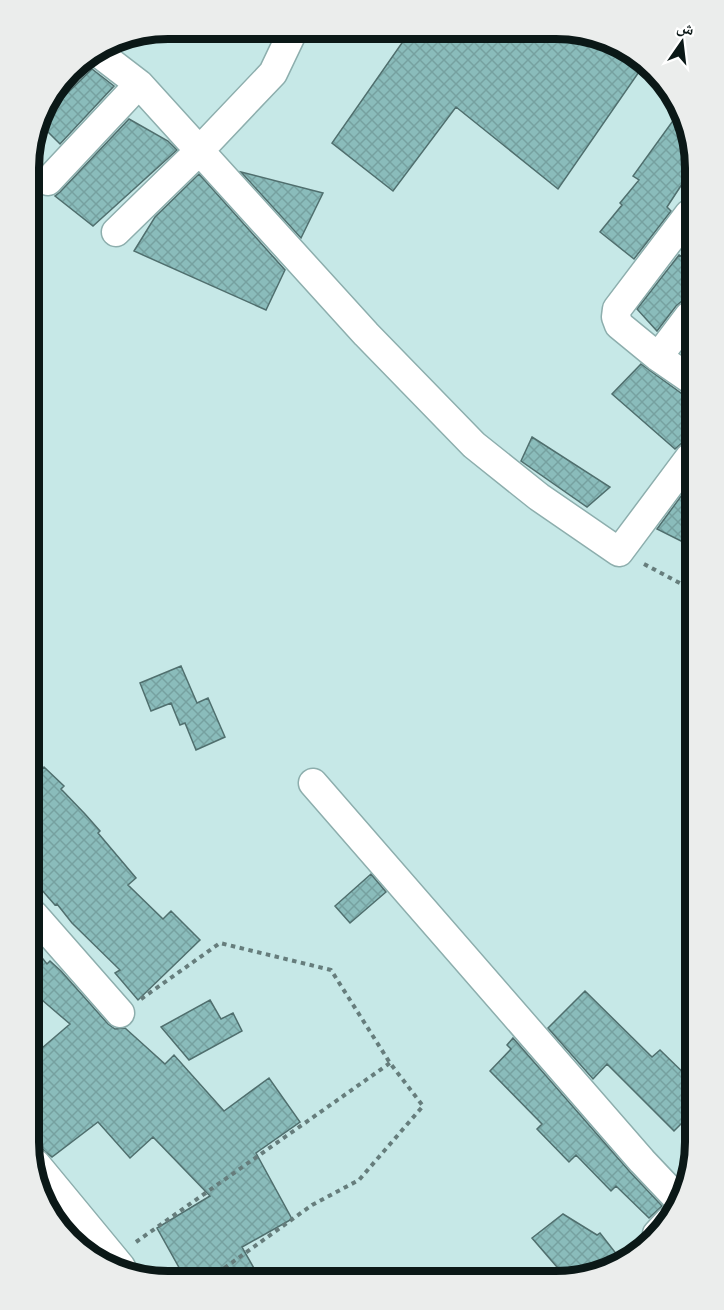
<svg xmlns="http://www.w3.org/2000/svg" width="724" height="1310" font-family="'Crimson Pro','Noto Naskh Arabic',serif">
<defs>
<pattern id="building-cross-hatch" width="8" height="8" patternUnits="userSpaceOnUse" patternTransform="scale(1.5)"><rect width="8" height="8" fill="#8abcbb"/><path d="M0 0l8 8M0 8l8-8" fill="none" stroke="#76a1a0"/></pattern>
</defs>
<rect width="100%" height="100%" fill="#c6e8e7"/>
<path fill="url(#building-cross-hatch)" stroke="#506f6e" stroke-width="1.5" d="M 411,30 L 583,31 L 596,38 L 641,69 L 558,189 L 456,107 L 393,191 L 332,143 Z
M 92,69 L 114,86 L 60,144 L 38,122 Z
M 680,111 L 688,123 L 688,175 L 667,207 L 671,211 L 634,259 L 600,232 L 622,205 L 620,203 L 639,180 L 633,176 Z
M 129,119 L 168,141 L 177,150 L 93,226 L 55,196 L 60,192 Z
M 241,172 L 323,193 L 301,238 Z
M 199,174 L 285,270 L 266,310 L 134,251 L 155,217 Z
M 679,255 L 689,261 L 689,300 L 682,301 L 676,306 L 657,331 L 637,309 Z
M 641,364 L 681,393 L 690,395 L 690,441 L 683,442 L 675,449 L 612,394 Z
M 532,437 L 610,487 L 587,507 L 521,461 Z
M 690,484 L 691,527 L 691,546 L 657,529 Z
M 181,666 L 197,703 L 208,698 L 225,737 L 196,750 L 185,723 L 180,725 L 171,703 L 151,711 L 140,683 Z
M 44,767 L 64,786 L 61,789 L 85,814 L 100,831 L 98,833 L 136,878 L 128,885 L 163,919 L 171,911 L 200,940 L 138,1000 L 115,973 L 120,970 L 72,923 L 57,904 L 55,905 L 34,881 L 34,778 Z
M 371,874 L 386,892 L 350,923 L 335,906 Z
M 35,949 L 47,964 L 50,961 L 61,971 L 108,1024 L 115,1029 L 125,1028 L 165,1064 L 174,1055 L 224,1111 L 269,1078 L 300,1122 L 256,1153 L 292,1219 L 242,1247 L 260,1279 L 186,1280 L 157,1228 L 210,1196 L 153,1137 L 130,1158 L 98,1122 L 52,1157 L 42,1149 L 36,1148 L 35,1054 L 70,1024 L 35,994 Z
M 585,991 L 652,1057 L 660,1050 L 695,1084 L 695,1110 L 674,1131 L 607,1064 L 593,1079 L 548,1028 Z
M 210,1000 L 221,1019 L 233,1013 L 242,1031 L 189,1060 L 161,1027 Z
M 513,1038 L 630,1172 L 662,1206 L 649,1218 L 616,1186 L 611,1191 L 576,1155 L 569,1162 L 537,1129 L 542,1124 L 490,1071 L 511,1049 L 507,1045 Z
M 563,1214 L 597,1235 L 600,1233 L 618,1256 L 593,1274 L 563,1274 L 532,1238 Z"/>
<g fill="none" stroke-linecap="round" stroke-linejoin="round">
<defs>
<path id="street" d="M 96,51 L 139,84 L 366,334 L 474,445 L 539,497 L 619,552 L 690,457
M 48,181 L 139,84
M 689,214 L 617,309 L 616,317 L 619,325 L 658,357 L 690,379
M 116,232 L 199,151 L 273,73 L 294,29
M 658,357 L 689,316
M 313,783 L 642,1161 L 677,1198
M 34,915 L 120,1013
M 36,1164 L 121,1267
M 657,1234 L 669,1221"/>
</defs>
<use href="#street" stroke="#8daead" stroke-width="31"/>
<path stroke="#667d7c" stroke-width="4" stroke-dasharray="4.5 4.5" stroke-linecap="butt" d="M 644,564 L 691,589
M 141,999 L 220,943 L 331,970 L 390,1063 L 423,1106 L 359,1180 L 312,1205 L 209,1279
M 136,1242 L 390,1063"/>
<use href="#street" stroke="#fff" stroke-width="28"/>
</g>
<path d="M0 0H724V1310H0ZM168 39H556A129 129 0 0 1 685 168V1142A129 129 0 0 1 556 1271H168A129 129 0 0 1 39 1142V168A129 129 0 0 1 168 39Z" fill="#ebedec" fill-rule="evenodd"/>
<path fill="none" stroke="#0b1817" stroke-width="8" d="M168 39H556A129 129 0 0 1 685 168V1142A129 129 0 0 1 556 1271H168A129 129 0 0 1 39 1142V168A129 129 0 0 1 168 39Z"/>
<g transform="translate(682 42) rotate(14)" stroke="#ffffff" stroke-width="4.5" paint-order="stroke">
<path d="M0-4.5L10 22L0 15L-10 22Z" fill="#0b1817"/>
<text y="-9" font-size="16" font-weight="bold" text-anchor="middle" fill="#0b1817">ش</text>
</g>
</svg>
